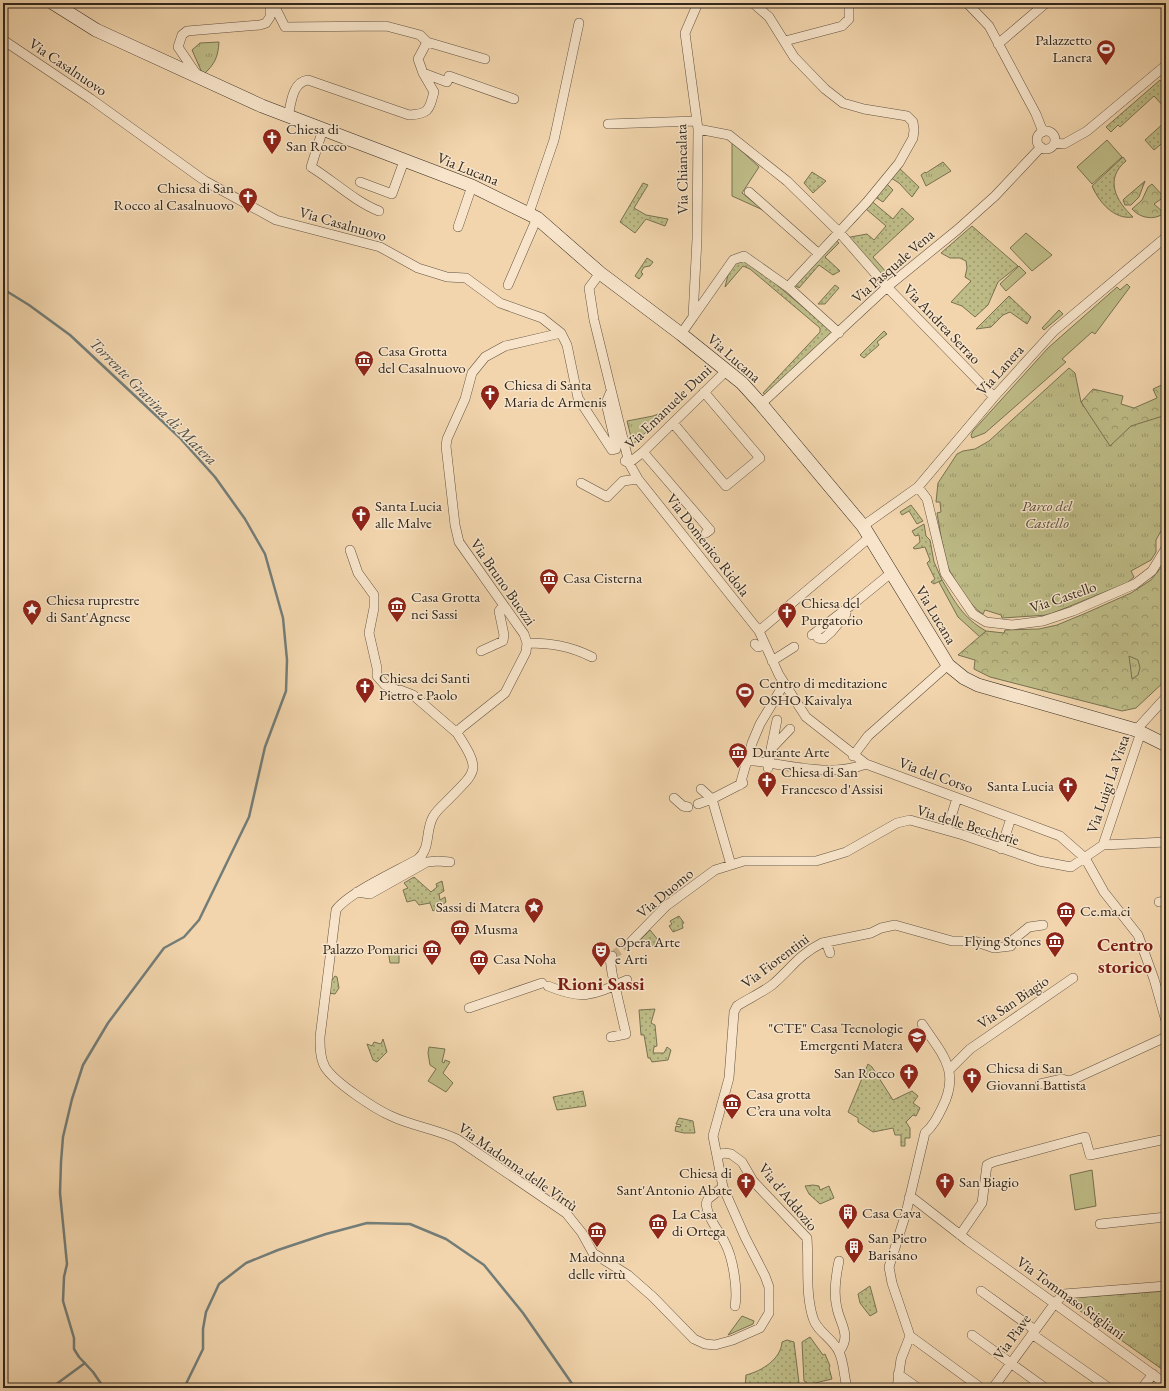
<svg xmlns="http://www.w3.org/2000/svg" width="1169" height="1391" font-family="'EB Garamond',serif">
<defs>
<pattern id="forest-crowns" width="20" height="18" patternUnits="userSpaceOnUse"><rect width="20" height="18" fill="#bebc87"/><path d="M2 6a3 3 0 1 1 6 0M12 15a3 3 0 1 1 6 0" fill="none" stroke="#9b996e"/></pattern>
<pattern id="park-tufts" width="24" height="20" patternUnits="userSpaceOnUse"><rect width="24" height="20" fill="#bebc87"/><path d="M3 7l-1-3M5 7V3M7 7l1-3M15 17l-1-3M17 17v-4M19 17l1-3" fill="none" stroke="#9b996e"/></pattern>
<pattern id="garden-dots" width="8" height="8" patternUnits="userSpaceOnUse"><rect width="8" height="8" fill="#bebc87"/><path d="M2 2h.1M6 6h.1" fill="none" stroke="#9b996e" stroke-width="1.8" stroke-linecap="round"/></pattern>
</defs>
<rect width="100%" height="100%" fill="#f2d5ad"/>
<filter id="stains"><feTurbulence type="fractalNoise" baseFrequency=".005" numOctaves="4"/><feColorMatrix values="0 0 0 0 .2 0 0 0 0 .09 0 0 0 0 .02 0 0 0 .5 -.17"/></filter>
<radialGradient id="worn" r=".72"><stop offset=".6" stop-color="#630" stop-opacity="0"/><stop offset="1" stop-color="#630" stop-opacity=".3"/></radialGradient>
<path fill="#bebc87" stroke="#787252" d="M 1107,140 L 1122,157 L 1092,184 L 1077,167 Z
M 732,142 L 759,167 L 742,193 L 763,210 L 732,196 Z
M 1026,233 L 1052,255 L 1032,271 L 1010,248 Z
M 1019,266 L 1026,273 L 1006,291 L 1000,284 Z
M 1127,284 L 1130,287 L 1095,334 L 1092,332 L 1062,359 L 1066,362 L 985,433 L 972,438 L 971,435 L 973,431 L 1048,348 L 1117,287 L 1120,290 Z
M 1059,310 L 1063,314 L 1044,330 L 1042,328 Z
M 942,580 C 955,602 963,618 986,631 L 980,637 L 958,617 L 939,582 Z
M 399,949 L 399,963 L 390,963 L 388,950 Z
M 429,1047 L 445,1049 L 442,1062 L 444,1063 L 445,1060 L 450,1062 L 443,1073 L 453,1083 L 446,1092 L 428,1081 L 436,1069 L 430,1065 L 428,1053 Z
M 1092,1170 L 1096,1206 L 1075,1210 L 1070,1175 Z
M 742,1316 L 754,1321 L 753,1324 L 728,1335 Z"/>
<path fill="url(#forest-crowns)" stroke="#787252" d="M 1145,181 L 1139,197 L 1131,205 L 1125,205 L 1123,200 L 1125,198 Z
M 1152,184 L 1164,197 L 1154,204 L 1164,213 C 1154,221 1140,218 1132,209 L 1142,200 L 1148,187 Z
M 1166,383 L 1166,444 L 1115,462 L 1081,402 L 1093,389 L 1123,396 L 1121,404 L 1134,408 L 1157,398 L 1153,389 Z
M 1166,561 L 1166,680 L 1136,708 L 1122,711 L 990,677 L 974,669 L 975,660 L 958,655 L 986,631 L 1004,633 L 1005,630 L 1039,629 L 1057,625 L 1086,613 L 1131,593 L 1151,580 Z"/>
<path fill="url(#park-tufts)" stroke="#787252" d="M 219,42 C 218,57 215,64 203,75 L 192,50 L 200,43 Z
M 943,162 L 951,171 L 926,186 L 921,175 L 925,172 L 926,173 Z
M 1069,368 L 1075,373 L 1081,402 L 1110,446 L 1131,426 L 1166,415 L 1166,522 L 1156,540 L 1156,552 L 1151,560 L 1131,571 L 1134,577 L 1127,583 L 1048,615 L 1002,618 L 1001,615 L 985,610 L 983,614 C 971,608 950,575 946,562 C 942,546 940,529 937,513 L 941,512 L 940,502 L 936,502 L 938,483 L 957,454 L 963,451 L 975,449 L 989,441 Z
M 669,410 L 637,441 L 634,443 L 632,441 L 627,421 L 653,416 Z
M 1129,656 L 1138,660 L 1140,668 L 1138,675 L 1132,679 Z
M 1166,1291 L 1166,1372 L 1069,1303 L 1070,1298 Z"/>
<path fill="url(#garden-dots)" stroke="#787252" d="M 1160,80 L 1166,87 L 1166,109 L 1154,96 L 1120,127 L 1118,125 L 1111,132 L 1106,127 Z
M 1166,121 L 1166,140 L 1154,150 L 1145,140 Z
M 1123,157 L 1126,161 C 1104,179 1116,201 1133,217 C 1114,220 1099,202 1092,186 Z
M 897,166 L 919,187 L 912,197 L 899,183 L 888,176 Z
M 812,172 L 826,181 L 813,193 L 804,183 Z
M 884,181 L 893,190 L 883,202 L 872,195 Z
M 643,183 L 648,185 L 634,208 L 646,215 L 668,219 L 665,226 L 646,219 L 635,233 L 620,222 Z
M 869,199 L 893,219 L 902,208 L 914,219 L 873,257 L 887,273 L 881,280 L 845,238 L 867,234 L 874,240 L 886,226 L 866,209 L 854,223 L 848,222 Z
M 972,226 L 1018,266 L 998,282 L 988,305 L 975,317 L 962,306 L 951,302 L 971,281 L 965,277 L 967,268 L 966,261 L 960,258 L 950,258 L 941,253 Z
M 833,238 L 839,243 L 825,257 L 840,271 L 833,275 L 819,265 L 799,288 L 791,283 Z
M 647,258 L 653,262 L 650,266 L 644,267 L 641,272 L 643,274 L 639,279 L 635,276 Z
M 741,261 L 748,261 L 833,332 L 766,395 L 763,393 L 820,332 L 820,328 L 750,269 L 743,266 L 725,287 L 730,267 Z
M 835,285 L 839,288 L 825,304 L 818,304 Z
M 1009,296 L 1031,317 L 1027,324 L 1010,312 L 1003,315 L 991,327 L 976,329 Z
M 884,331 L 887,334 L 877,342 L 879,345 L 864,358 L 860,355 Z
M 911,505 L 923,521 L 917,524 L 909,511 L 902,515 L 900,512 Z
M 924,524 L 926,536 L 930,540 L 934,562 L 942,580 L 934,584 L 931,582 L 935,579 L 927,563 L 930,560 L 925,547 L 915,549 L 913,548 L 920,542 L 919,535 L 915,536 L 912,531 Z
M 414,877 L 431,892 L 437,887 L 436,884 L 442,881 L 444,891 L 439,894 L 440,900 L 445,897 L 446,902 L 433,911 L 430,903 L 419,905 L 415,900 L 407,902 L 403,890 L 408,888 L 404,883 Z
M 679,916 L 684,923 L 682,924 L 683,928 L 673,932 L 669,926 L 672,924 L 670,921 Z
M 650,930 L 659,941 L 653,946 L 643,944 L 641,939 Z
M 335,976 L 337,977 L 339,988 L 335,994 L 328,993 L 330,983 Z
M 655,1009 L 651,1023 L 655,1025 L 657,1046 L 654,1047 L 653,1053 L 664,1053 L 667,1047 L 671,1050 L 668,1060 L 652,1062 L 650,1058 L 648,1058 L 644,1035 L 641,1035 L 639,1010 Z
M 383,1039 L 387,1052 L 377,1062 L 373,1060 L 367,1044 L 372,1046 L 374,1042 L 381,1044 Z
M 868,1064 L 872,1067 L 893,1100 L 912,1091 L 918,1096 L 913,1103 L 920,1108 L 916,1116 L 913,1115 L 906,1122 L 910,1128 L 910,1138 L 905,1138 L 905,1146 L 901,1146 L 901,1135 L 895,1135 L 893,1128 L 873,1132 L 858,1122 L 858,1118 L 848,1112 Z
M 583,1091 L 586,1106 L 557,1110 L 553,1097 Z
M 679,1118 L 693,1121 L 695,1133 L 684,1133 L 675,1131 L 676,1126 L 680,1127 L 681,1125 L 676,1124 Z
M 813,1185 L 819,1186 L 820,1190 L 829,1186 L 834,1198 L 820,1204 L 809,1194 L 805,1186 Z
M 870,1286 L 877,1312 L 870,1316 L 860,1303 L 858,1294 Z
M 810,1337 L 823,1355 L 825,1354 L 830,1366 L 829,1368 L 832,1379 L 815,1383 L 814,1388 L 804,1381 L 802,1342 Z
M 787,1340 L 794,1342 L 799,1383 L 798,1388 L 745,1388 L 746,1375 C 762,1371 781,1359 782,1342 Z"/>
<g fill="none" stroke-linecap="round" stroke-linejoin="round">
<path stroke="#737d78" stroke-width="2.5" d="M 3,289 L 29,305 L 70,335 L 179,437 L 215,477 L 245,519 L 265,554 L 283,618 L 287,660 L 286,691 L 265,747 L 249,817 L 199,920 L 184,937 L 164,948 L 108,1023 L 83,1065 L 72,1099 L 63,1137 L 61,1162 L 60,1193 L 67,1264 L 64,1277 L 63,1301 L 74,1338 L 74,1349 L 79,1357 L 93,1372 L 104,1388
M 51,1388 L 85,1363
M 184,1388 L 203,1349 L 203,1329 L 206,1312 L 219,1284 L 246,1263 L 278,1250 L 326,1234 L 367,1223 L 410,1224 L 446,1239 L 484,1265 L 523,1313 L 575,1388"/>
<path stroke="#ccb290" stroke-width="9" stroke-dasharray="9 4.5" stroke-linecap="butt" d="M 696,541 L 706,533
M 612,956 L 631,942"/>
<defs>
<path id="street" d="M 273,3 L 285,27 L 386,26 L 420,35 L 427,42 L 485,59
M 753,3 L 769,17 L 794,57 L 825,89 L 843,103 L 864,109 L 907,116 L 913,122 L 914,130 L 913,138 L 899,163 L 867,202 L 788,287
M 967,3 L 989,26 L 1036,114 L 1043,132
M 3,40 L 91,99 L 205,181 L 276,220 L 380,247 L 418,268 L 447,277 L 466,278 L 500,303 L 542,318 L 561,333 L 567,345 L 578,398 L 612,450 L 616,449 L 616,446 L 606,403 L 611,391
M 785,41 L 842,26 L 849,19 L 849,3
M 998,44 L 1046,3
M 423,73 L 447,82 L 449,76 L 514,99
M 197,75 L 178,47 L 182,35 L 187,31 L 260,25 L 266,23 L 270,17 L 270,3
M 288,117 C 291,104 292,82 308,80 L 409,115 C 429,114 429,110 434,92 L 423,73 L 418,59 L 427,42
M 608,124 L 696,121
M 323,129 L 311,167 C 334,181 354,201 379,211
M 698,129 L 729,135 L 787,181 L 839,232 L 887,287 L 994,397
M1037 140a9 9 0 1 1 18 0a9 9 0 1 1-18 0Z
M 1055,143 L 1064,144 L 1087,131 L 1166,65
M 360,182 L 392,194 L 404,161
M 749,192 L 819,254
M 529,213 L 554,140 L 579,23
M 458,227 L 472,186
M 600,273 L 589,288 L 594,320 L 629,463 L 643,452 L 726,371
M 508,285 L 537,218
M 693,317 L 733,260 L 744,256 L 788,287 L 839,333
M 561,333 L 505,346 L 485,357 L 472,373 L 465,399 L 447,439 L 446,446 L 455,525 L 459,542 L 524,634 L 527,643 L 526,652 L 505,693 L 461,728 L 457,733 C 482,772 477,770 447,801 C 442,806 436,811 433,817 C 425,831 431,848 418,859 C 397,871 348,893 336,910 L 320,1037 C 320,1047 320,1058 325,1067 C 334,1082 375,1109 391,1116 C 412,1126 436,1129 457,1139 L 566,1213 L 582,1233 L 593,1253 L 628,1275 L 653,1297 L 694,1339 L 705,1344 L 715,1345 L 733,1340 L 760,1328 L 769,1313 L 769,1287 L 765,1276 L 745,1237 L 723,1187 L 713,1136 L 729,1078 L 734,1012 L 737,1006 C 748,999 761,993 772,985 C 791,969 798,955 822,943 L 871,933 L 881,928 L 895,925 L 952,941 L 974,941 L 994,948 L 1011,946 L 1014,939 L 1029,927 L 1043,925
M 681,334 L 693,317 L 697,239 L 698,129 L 685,33 L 698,3
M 761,404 L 887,287 L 957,230 L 995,196 L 1041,147
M 673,423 L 726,486 L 760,458 L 704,392
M 643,452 L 710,530 L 706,533
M 625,461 L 629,463 L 638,479 L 759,631 L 779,675 L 806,717 L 866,764 L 1060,836 L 1085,858 L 1104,892 L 1138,935 L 1154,979 L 1166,1021
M 581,483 L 607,497 L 623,481 L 638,479
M 918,487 L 927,499 L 945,573 L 973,614 L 986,622 L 1012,625 L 1043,621 L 1073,611 L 1135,584 L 1152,571 L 1166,548
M 863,526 L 918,487 L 994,397 L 1054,331 L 1166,237
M 350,550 L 358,573 L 374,595 L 374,608 L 369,633 L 377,668 L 377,676 L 385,685 L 395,689
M 759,631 L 870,537
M 815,633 L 818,638 L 823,639 L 831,632 L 846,614
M 812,635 L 858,600 L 891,573
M 527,643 C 551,643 570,646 592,657
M 755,644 L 758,647 L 765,645
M 481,651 L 503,641 L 504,635 L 499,611 L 503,606
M 772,661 L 794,647
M 400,690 L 413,695 L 457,733
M 1136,730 L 1166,697
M 771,749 L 777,720
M 853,756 L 868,736 L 948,665
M 747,760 C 785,764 829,778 866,764
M 768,768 L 771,749 L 790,729
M 740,785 L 752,743 L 760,724 L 784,684
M 701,789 L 712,799 L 731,865
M 674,798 L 683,806 L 688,807
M 698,804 L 712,799 L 743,783
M 947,830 L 957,798
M 1103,845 L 1141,732
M 1103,845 L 1166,842
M 1001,849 L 1011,818
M 357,892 L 370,894 L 427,862 L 438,861 L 450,862
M 1159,902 L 1166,901
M 631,942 L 666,906 L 715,870 L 744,861 L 816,861 L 846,852 L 897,823 L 910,820 L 963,835 L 1039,861 L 1071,867 L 1103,845
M 826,942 L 830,953
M 548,986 C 584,1001 593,995 627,980
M 469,1008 L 542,983
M 611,1037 L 626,1034 L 612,973 L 610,958 L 612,956
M 950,1069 L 970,1049 L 1073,978
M 1040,1084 L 1062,1079 L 1070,1081 L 1166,1037
M 717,1156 L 724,1153 L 731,1154 L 742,1162 L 753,1181 L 807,1238 C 809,1263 805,1293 813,1318 C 817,1332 833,1338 839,1352 C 844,1362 844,1377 847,1388
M 723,1187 L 708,1199 L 706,1204 C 709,1221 718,1229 725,1243 C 733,1258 738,1289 735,1306
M 909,1198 L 914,1199 L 968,1241 L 1166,1384
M 1100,1224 L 1166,1217
M 960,1235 L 982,1203 L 987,1165 L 993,1162 L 1085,1137 L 1090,1155 L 1166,1139
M 839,1261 C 836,1275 833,1293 837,1308 C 840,1324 852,1335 839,1352
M 981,1291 L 1035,1330
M 1032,1334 L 1109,1388
M 972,1335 L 1045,1388
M 910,1336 L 981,1388
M 898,1374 L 918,1388
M 897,1388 L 901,1359 L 910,1336 L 892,1283 L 889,1267 L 906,1213 L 925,1133 C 933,1126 937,1118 942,1108 C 961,1071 942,1054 922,1024
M 993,1388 L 1055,1303 L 1064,1294 L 1166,1286
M 1142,1388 L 1153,1374"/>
<path id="secondary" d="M 53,3 L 96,30 L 262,106 L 472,186 L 537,218 L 600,273 L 681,334 L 742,383 L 761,404 L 863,526 L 948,665 L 964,678 L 978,685 L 1136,730 L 1166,745"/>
</defs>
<use href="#street" stroke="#625341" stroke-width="10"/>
<use href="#secondary" stroke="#32281d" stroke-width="14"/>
<use href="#street" stroke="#f7e4ca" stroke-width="9"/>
<use href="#secondary" stroke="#f7e4ca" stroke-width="13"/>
</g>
<defs>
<symbol id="stadium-pin" viewBox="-11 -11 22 30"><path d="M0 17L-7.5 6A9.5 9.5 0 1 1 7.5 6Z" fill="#8f2418" stroke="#f7e4ca"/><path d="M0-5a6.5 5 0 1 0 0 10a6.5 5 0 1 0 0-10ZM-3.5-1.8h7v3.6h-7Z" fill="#fff"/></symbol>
<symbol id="church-pin" viewBox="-11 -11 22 30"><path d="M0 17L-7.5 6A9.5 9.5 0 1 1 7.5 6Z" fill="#8f2418" stroke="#f7e4ca"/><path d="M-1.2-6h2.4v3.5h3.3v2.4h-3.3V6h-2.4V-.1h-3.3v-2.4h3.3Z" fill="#fff"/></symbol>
<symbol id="museum-pin" viewBox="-11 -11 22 30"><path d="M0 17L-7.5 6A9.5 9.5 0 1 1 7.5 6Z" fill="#8f2418" stroke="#f7e4ca"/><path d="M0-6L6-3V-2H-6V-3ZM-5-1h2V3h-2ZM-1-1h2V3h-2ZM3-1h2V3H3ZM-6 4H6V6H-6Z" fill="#fff"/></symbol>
<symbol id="sight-pin" viewBox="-11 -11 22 30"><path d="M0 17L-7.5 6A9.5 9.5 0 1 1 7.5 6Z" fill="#8f2418" stroke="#f7e4ca"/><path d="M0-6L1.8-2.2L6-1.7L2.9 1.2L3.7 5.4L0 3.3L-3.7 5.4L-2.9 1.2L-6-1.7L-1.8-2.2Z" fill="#fff"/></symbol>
<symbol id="theatre-pin" viewBox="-11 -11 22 30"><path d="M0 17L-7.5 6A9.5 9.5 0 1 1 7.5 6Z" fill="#8f2418" stroke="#f7e4ca"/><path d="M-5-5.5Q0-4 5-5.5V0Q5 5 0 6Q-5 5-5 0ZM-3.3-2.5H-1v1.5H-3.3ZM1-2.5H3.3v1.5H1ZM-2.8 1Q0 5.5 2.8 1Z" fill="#fff"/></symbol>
<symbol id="university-pin" viewBox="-11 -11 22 30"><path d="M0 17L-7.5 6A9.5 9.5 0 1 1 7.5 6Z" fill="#8f2418" stroke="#f7e4ca"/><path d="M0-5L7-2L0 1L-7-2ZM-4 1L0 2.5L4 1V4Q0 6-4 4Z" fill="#fff"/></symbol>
<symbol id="building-pin" viewBox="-11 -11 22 30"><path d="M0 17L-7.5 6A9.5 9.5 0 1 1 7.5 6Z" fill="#8f2418" stroke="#f7e4ca"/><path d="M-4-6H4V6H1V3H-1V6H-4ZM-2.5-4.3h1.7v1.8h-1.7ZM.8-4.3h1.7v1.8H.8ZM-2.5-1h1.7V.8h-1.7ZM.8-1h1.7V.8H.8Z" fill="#fff"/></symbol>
</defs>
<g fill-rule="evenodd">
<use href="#stadium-pin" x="1095" y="38" width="22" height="30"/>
<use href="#church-pin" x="261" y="127" width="22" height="30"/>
<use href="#church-pin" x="237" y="186" width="22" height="30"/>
<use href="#museum-pin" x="353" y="349" width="22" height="30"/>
<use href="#church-pin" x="479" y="383" width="22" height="30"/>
<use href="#church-pin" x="350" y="504" width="22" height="30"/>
<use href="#museum-pin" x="538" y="567" width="22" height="30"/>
<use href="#museum-pin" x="386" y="595" width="22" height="30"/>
<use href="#sight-pin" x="21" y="598" width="22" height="30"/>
<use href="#church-pin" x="776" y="601" width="22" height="30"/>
<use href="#church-pin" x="354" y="676" width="22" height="30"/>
<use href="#stadium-pin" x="734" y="681" width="22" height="30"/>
<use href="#museum-pin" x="727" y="741" width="22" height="30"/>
<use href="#church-pin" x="756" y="770" width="22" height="30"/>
<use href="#church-pin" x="1057" y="775" width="22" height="30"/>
<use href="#sight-pin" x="523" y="896" width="22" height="30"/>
<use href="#museum-pin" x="1055" y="900" width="22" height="30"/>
<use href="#museum-pin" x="449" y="918" width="22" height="30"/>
<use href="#museum-pin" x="1044" y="930" width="22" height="30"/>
<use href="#museum-pin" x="421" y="938" width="22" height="30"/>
<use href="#theatre-pin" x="590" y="940" width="22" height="30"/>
<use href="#museum-pin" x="468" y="948" width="22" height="30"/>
<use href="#university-pin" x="906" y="1026" width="22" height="30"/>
<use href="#church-pin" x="898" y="1062" width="22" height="30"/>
<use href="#church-pin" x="961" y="1066" width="22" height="30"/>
<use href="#museum-pin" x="721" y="1092" width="22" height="30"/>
<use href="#church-pin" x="735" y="1171" width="22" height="30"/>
<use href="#church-pin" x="934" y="1171" width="22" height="30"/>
<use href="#building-pin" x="837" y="1202" width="22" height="30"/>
<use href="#museum-pin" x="647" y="1212" width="22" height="30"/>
<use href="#museum-pin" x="586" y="1220" width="22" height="30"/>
<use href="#building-pin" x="843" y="1236" width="22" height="30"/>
</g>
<g text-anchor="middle" stroke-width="3" stroke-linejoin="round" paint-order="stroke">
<g font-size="15" fill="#32281d" stroke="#f7e4ca" text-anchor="start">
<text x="1092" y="45" text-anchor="end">Palazzetto<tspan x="1092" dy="17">Lanera</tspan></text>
<text x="286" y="134">Chiesa di<tspan x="286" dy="17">San Rocco</tspan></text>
<text x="234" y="193" text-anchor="end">Chiesa di San<tspan x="234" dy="17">Rocco al Casalnuovo</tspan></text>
<text x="378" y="356">Casa Grotta<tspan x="378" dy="17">del Casalnuovo</tspan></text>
<text x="504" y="390">Chiesa di Santa<tspan x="504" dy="17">Maria de Armenis</tspan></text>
<text x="375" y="511">Santa Lucia<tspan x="375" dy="17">alle Malve</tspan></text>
<text x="563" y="583">Casa Cisterna</text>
<text x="411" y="602">Casa Grotta<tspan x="411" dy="17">nei Sassi</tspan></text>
<text x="46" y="605">Chiesa ruprestre<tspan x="46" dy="17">di Sant'Agnese</tspan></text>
<text x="801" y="608">Chiesa del<tspan x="801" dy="17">Purgatorio</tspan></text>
<text x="379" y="683">Chiesa dei Santi<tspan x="379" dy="17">Pietro e Paolo</tspan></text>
<text x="759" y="688">Centro di meditazione<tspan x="759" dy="17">OSHO Kaivalya</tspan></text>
<text x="752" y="757">Durante Arte</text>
<text x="781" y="777">Chiesa di San<tspan x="781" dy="17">Francesco d'Assisi</tspan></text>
<text x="1054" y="791" text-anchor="end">Santa Lucia</text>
<text x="520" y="912" text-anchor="end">Sassi di Matera</text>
<text x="1080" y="916">Ce.ma.ci</text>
<text x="474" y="934">Musma</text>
<text x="1041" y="946" text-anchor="end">Flying Stones</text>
<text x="615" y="947">Opera Arte<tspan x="615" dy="17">e Arti</tspan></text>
<text x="418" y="954" text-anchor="end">Palazzo Pomarici</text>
<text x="493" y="964">Casa Noha</text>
<text x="903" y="1033" text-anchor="end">"CTE" Casa Tecnologie<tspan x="903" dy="17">Emergenti Matera</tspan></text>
<text x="986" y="1073">Chiesa di San<tspan x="986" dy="17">Giovanni Battista</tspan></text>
<text x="895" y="1078" text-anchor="end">San Rocco</text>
<text x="746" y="1099">Casa grotta<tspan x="746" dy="17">C’era una volta</tspan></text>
<text x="732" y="1178" text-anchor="end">Chiesa di<tspan x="732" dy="17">Sant'Antonio Abate</tspan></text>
<text x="959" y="1187">San Biagio</text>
<text x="862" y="1218">Casa Cava</text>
<text x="672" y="1219">La Casa<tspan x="672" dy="17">di Ortega</tspan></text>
<text x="868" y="1243">San Pietro<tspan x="868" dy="17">Barisano</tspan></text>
<text x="597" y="1262" text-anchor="middle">Madonna<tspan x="597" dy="17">delle virtù</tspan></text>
</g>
<g font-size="15" fill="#32281d" stroke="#f7e4ca">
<text transform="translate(68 67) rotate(34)" y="5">Via Casalnuovo</text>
<text transform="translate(468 169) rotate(22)" y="5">Via Lucana</text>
<text transform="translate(682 169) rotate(-91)" y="5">Via Chiancalata</text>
<text transform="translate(343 224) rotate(16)" y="5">Via Casalnuovo</text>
<text transform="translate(893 266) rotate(-41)" y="5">Via Pasquale Vena</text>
<text transform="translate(942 324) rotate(46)" y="5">Via Andrea Serrao</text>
<text transform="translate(734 358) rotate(41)" y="5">Via Lucana</text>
<text transform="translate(1000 370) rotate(-48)" y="5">Via Lanera</text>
<text transform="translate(668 407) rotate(-44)" y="5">Via Emanuele Duni</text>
<text transform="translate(708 545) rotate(52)" y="5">Via Domenico Ridola</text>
<text transform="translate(503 582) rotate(55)" y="5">Via Bruno Buozzi</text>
<text transform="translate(1063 597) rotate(-19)" y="5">Via Castello</text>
<text transform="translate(936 615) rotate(59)" y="5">Via Lucana</text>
<text transform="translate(936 775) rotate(20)" y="5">Via del Corso</text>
<text transform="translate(1108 784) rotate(-71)" y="5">Via Luigi La Vista</text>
<text transform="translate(968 825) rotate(17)" y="5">Via delle Beccherie</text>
<text transform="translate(665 893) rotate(-40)" y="5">Via Duomo</text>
<text transform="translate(775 961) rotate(-37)" y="5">Via Fiorentini</text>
<text transform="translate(1013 1002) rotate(-34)" y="5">Via San Biagio</text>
<text transform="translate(518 1167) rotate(35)" y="5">Via Madonna delle Virtù</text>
<text transform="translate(788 1197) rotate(50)" y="5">Via d'Addozio</text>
<text transform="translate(1071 1298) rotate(36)" y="5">Via Tommaso Stigliani</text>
<text transform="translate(1012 1337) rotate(-54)" y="5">Via Piave</text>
</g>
<g font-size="15" font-style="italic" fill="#554d38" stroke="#f7e4ca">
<text x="1047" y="511">Parco del<tspan x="1047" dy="17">Castello</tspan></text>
</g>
<g font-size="16" font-style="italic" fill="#4d4c43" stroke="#f7e4ca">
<text transform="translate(154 401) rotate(45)" y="6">Torrente Gravina di Matera</text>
</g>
<g font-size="19" font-weight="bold" fill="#7a1f14" stroke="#f7e4ca">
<text x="1125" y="951">Centro<tspan x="1125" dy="22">storico</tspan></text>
<text x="601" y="990">Rioni Sassi</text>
</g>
</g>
<rect width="1169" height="1391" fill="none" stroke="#f2d5ad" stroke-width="16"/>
<rect x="4" y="4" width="1161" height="1383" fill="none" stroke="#32281d" stroke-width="2"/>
<rect x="8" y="8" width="1153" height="1375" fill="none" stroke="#32281d"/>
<rect width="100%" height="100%" filter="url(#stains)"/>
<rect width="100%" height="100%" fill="url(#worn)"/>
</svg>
